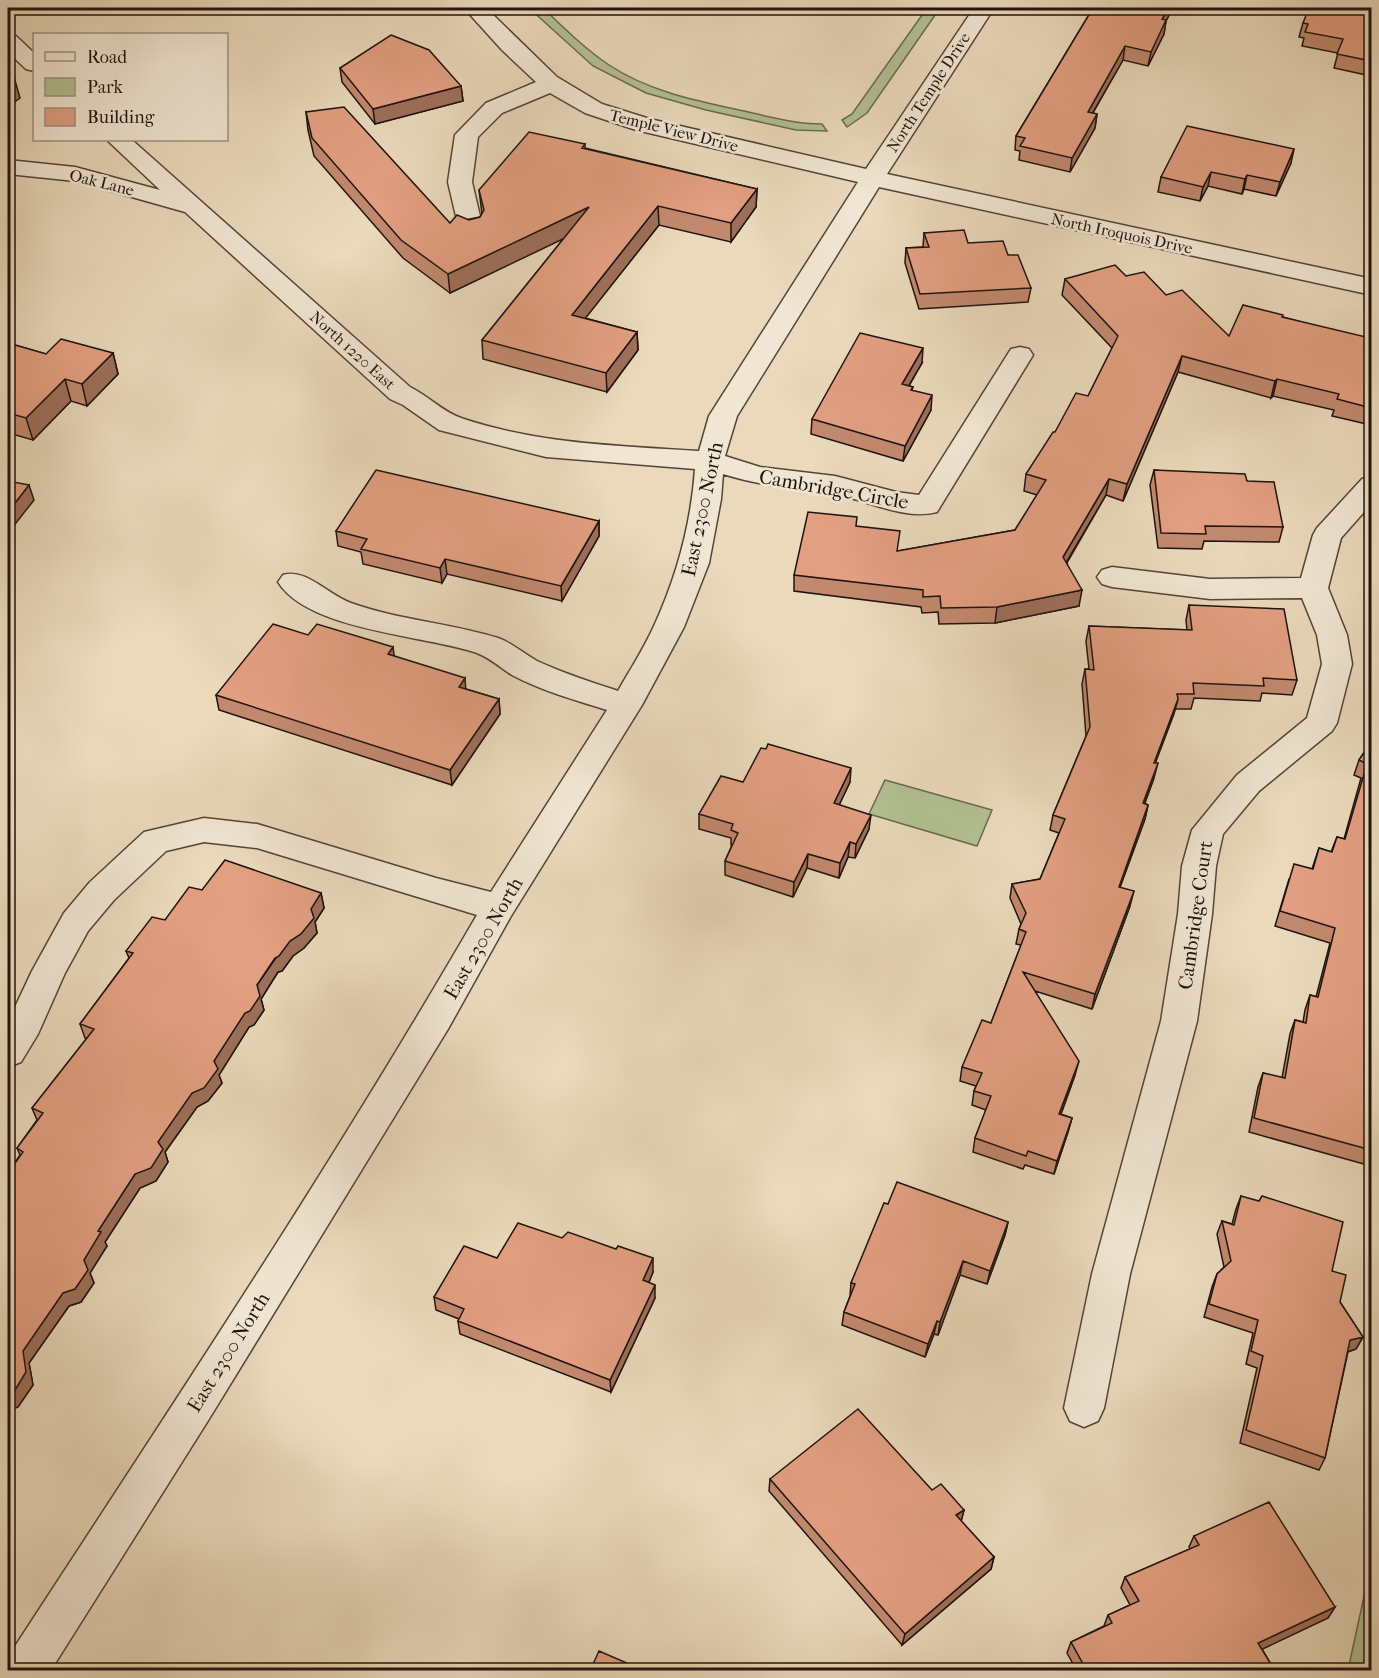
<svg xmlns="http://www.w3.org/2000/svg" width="1379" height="1678" font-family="'IM FELL French Canon',serif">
<rect width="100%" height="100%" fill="#ead9bb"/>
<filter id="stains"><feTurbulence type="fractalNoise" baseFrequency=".00333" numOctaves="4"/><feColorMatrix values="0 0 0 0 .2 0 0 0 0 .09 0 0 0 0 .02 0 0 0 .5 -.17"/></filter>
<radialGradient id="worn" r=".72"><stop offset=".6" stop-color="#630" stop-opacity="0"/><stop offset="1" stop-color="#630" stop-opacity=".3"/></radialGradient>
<path fill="#b2c093" stroke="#686a50" stroke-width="1.5" d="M 529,8 L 543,8 C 564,28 585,49 609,65 C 650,92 698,101 744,111 C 770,117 795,124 822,124 L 827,131 L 796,130 L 706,110 L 646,93 L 593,66 Z
M 927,8 L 940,8 L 867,113 L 847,127 L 842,120 L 852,114 Z
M 885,780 L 992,810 L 977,846 L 869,814 Z
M 1371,1564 L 1371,1670 L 1348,1670 Z"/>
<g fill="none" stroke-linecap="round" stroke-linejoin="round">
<defs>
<path id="minor" d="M 464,8 L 486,8 L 557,77 L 602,104 L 650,119 L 866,169 L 974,8 L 994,8 L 887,174 L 1372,279 L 1372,295 L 879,187 L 737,416 L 725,456 L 760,467 L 835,476 L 896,492 L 919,495 L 1011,349 L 1020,347 L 1029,349 L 1033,355 L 937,512 C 903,521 866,499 833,494 C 794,488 761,486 723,474 L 721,499 L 709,563 L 684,627 L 642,705 L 511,916 L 448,1029 L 209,1419 L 51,1670 L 8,1670 L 10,1654 C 169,1410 331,1167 477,915 L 257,848 L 204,842 L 166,851 L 114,900 L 88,931 L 65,973 L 38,1034 L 21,1062 L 8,1067 L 8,1022 L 32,971 L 64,913 L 90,882 L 144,832 L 204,818 L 257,824 L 436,878 L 491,892 L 607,710 C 575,700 542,691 512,675 C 501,668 490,658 477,653 C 425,635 309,631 278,582 L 283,575 C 306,568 328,595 351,603 C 398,620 450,623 498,638 C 512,643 524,654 537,661 C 563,673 591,682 618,691 C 630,670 644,648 654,626 C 677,576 691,524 695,469 L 546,457 L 439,430 L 403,405 L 390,399 L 185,212 L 75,181 L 8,174 L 8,160 L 75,167 L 160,190 L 107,140 L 132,140 L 410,387 C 427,395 443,412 461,418 C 538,444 619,446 699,451 L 709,416 L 858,182 L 636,130 L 585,113 L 550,93 L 502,113 L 478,137 L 472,182 L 483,229 L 480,234 L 471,236 L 462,234 L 459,229 L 448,182 L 455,135 L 486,103 L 536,82 L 502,50 Z
M 8,34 L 16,36 L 34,53 L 34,71 L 26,69 L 8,52 Z
M 1372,476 L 1372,503 L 1341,538 L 1328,588 L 1347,635 L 1352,664 L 1337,723 L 1332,731 L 1259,791 L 1223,834 L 1216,866 L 1212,914 L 1197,1021 L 1130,1274 L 1104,1408 L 1098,1421 L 1084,1427 L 1070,1421 L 1064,1408 L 1092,1274 L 1161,1021 L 1178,914 L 1182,866 L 1192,830 L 1237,775 L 1307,718 L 1322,664 L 1317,635 L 1302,598 L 1210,599 L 1112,587 L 1102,584 L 1097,577 L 1102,570 L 1112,567 L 1210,579 L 1301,578 L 1313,535 L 1317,528 L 1362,479 Z"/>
</defs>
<use href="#minor" stroke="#524438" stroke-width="3"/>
<use href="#minor" fill="#f1e6d3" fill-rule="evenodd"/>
</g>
<path fill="#c2896f" stroke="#1f130c" stroke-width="1.5" d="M 1093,8 L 1172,9 L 1166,21 L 1164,34 L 1148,66 L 1123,60 L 1093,113 L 1097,114 L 1095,128 L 1070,172 L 1019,160 L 1020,151 L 1015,150 L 1016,136 Z
M 1371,8 L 1371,76 L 1334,68 L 1338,53 L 1302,46 L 1304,38 L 1299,37 L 1303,23 Z
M 340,68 L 461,86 L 463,101 L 375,124 L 342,82 Z
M 306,112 L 450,223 L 480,217 L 482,214 L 479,190 L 585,144 L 585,148 L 757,189 L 756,207 L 731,242 L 659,225 L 585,318 L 637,332 L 638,350 L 607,392 L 483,359 L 482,340 L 564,238 L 450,293 L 403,258 L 314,156 L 308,130 Z
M 1291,163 L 1276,196 L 1244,189 L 1242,194 L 1208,186 L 1200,201 L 1158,192 L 1161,177 Z
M 924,233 L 968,243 L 1008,255 L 1031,288 L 1028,302 L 919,309 L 905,263 L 906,248 L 923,247 Z
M 1126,276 L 1166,295 L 1229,336 L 1283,317 L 1371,341 L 1371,425 L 1332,416 L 1334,410 L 1273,396 L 1271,398 L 1178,372 L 1123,501 L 1106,495 L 1067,563 L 1079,606 L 995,623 L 939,624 L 938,612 L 922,613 L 921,607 L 794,591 L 794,575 L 856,526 L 898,551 L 1015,530 L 1037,495 L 1024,491 L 1026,474 L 1055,432 L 1088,396 L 1112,348 L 1062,295 L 1065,279 Z
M 8,343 L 46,354 L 113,353 L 118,374 L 87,406 L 71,401 L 33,440 L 8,433 Z
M 922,363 L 909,386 L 913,387 L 912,390 L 931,410 L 903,461 L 811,434 L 812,419 Z
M 1154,470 L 1247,481 L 1283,527 L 1279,542 L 1204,541 L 1202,549 L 1158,548 L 1150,485 Z
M 599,521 L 599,536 L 562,601 L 447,574 L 442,583 L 363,564 L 361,552 L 338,546 L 336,531 Z
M 1189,605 L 1297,680 L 1292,695 L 1262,693 L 1260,701 L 1194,698 L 1191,709 L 1175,709 L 1155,763 L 1154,778 L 1145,803 L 1148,805 L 1145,819 L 1120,887 L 1130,906 L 1092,1009 L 1035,991 L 1075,1075 L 1061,1114 L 1072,1118 L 1068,1132 L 1054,1174 L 1025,1165 L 1023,1169 L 973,1152 L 975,1138 L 986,1110 L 972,1105 L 974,1091 L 976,1086 L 960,1081 L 962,1067 L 991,1023 L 1021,945 L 1016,944 L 1019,929 L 1021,924 L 1010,898 L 1012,884 L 1040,879 L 1059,833 L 1050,830 L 1053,815 L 1086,736 L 1082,684 L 1085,669 L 1089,669 L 1086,641 L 1089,626 L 1187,630 L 1186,620 Z
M 308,635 L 394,656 L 466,689 L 499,699 L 500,714 L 452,785 L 219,710 L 216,695 Z
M 1371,742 L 1371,1166 L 1249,1132 L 1258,1087 L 1263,1073 L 1282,1078 L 1290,1034 L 1295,1020 L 1303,1022 L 1305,1010 L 1310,995 L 1316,997 L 1330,943 L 1275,926 L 1289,879 L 1312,869 L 1319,848 L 1331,852 L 1337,837 L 1344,839 L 1361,778 L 1354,775 L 1359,760 Z
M 743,782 L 850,782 L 839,805 L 869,829 L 855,858 L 848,857 L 839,878 L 807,868 L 793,897 L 725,875 L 725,861 L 732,845 L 731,845 L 731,838 L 699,829 L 699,814 Z
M 202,890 L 321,893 L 324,908 L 315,922 L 317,933 L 304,948 L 293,956 L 282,971 L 278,972 L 261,999 L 264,1010 L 254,1025 L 249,1027 L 219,1075 L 222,1083 L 208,1101 L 197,1107 L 165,1152 L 168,1162 L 156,1181 L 140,1188 L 105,1242 L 107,1246 L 90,1273 L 94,1283 L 81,1302 L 69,1306 L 29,1363 L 33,1385 L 18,1407 L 8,1411 L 8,1173 L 20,1155 L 17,1148 L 37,1120 L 32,1108 L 87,1038 L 85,1038 L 80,1024 L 129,958 L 126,951 Z
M 1241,1196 L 1332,1271 L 1340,1302 L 1363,1337 L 1356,1349 L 1348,1352 L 1325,1458 L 1319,1470 L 1240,1443 L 1257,1368 L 1246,1364 L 1253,1333 L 1204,1317 L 1212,1287 L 1217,1274 L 1224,1267 L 1217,1234 L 1222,1221 L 1232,1224 L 1236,1209 Z
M 888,1204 L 1008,1222 L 1005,1235 L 987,1284 L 960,1275 L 938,1335 L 934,1334 L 925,1357 L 842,1325 L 844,1312 L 850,1296 L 851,1283 Z
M 497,1258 L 653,1272 L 649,1282 L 655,1298 L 611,1392 L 460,1334 L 458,1321 L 459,1319 L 436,1310 L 434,1297 Z
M 770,1479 L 932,1490 L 964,1510 L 961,1521 L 994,1557 L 991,1569 L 902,1645 L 769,1491 Z
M 1194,1536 L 1335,1607 L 1328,1618 L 1262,1649 L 1275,1671 L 1077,1671 L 1067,1653 L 1071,1642 L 1104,1626 L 1108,1615 L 1130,1605 L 1121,1588 L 1125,1577 L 1190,1549 L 1189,1547 Z"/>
<path fill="#9e6f5a" stroke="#1f130c" stroke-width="1.5" d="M 292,8 L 334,8 L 292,12 Z
M 1169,8 L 1173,8 L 1166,21 L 1164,34 L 1148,66 L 1151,52 L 1162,19 Z
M 1125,46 L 1123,60 L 1085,126 L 1088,112 Z
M 14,77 L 20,98 L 8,107 L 8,82 Z
M 461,86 L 463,101 L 375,124 L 373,109 Z
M 1097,114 L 1095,128 L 1070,172 L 1072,158 Z
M 1294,149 L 1291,163 L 1276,196 L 1280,182 Z
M 1211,172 L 1208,186 L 1200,201 L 1203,187 Z
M 1247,175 L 1244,189 L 1242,194 L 1245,179 Z
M 757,189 L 756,207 L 731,242 L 731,223 Z
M 658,206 L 659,225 L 573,334 L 572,315 Z
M 589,207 L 590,226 L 450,293 L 448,274 Z
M 637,332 L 638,350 L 607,392 L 606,373 Z
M 923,348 L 922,363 L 901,399 L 902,384 Z
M 113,353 L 118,374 L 87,406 L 82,384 Z
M 1182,356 L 1178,372 L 1123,501 L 1127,484 Z
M 65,379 L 71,401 L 33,440 L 26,418 Z
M 1277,379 L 1273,396 L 1271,398 L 1275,381 Z
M 932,395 L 931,410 L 903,461 L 905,446 Z
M 1109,479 L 1106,495 L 1060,573 L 1063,557 Z
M 29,485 L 34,500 L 8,533 L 8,512 Z
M 599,521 L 599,536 L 562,601 L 561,586 Z
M 445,559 L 447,574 L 442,583 L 440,568 Z
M 1082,590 L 1079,606 L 995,623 L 997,607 Z
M 393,647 L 395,662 L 388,654 Z
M 465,678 L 466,693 L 459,687 Z
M 499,699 L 500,714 L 452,785 L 450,770 Z
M 1178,699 L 1174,714 L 1150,777 L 1154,763 Z
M 1158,763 L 1154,778 L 1139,818 L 1143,803 Z
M 851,768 L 850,782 L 833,818 L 834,803 Z
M 1148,805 L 1145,819 L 1115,901 L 1119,887 Z
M 871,815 L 869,829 L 855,858 L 856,844 Z
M 850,842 L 848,857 L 839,878 L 840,863 Z
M 808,854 L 807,868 L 793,897 L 794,882 Z
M 1134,891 L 1130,906 L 1092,1009 L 1095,994 Z
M 321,893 L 324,908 L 315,922 L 317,933 L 304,948 L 293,956 L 282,971 L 278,972 L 261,999 L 264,1010 L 254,1025 L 249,1027 L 219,1075 L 222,1083 L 208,1101 L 197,1107 L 165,1152 L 168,1162 L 156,1181 L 140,1188 L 105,1242 L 107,1246 L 90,1273 L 94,1283 L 81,1302 L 69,1306 L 29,1363 L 33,1385 L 18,1407 L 8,1411 L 8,1396 L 23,1351 L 84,1260 L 98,1231 L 135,1174 L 214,1061 L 257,985 Z
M 1079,1061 L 1075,1075 L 1056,1128 L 1059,1114 Z
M 1072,1118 L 1068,1132 L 1054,1174 L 1057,1161 Z
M 1008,1222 L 1005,1235 L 987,1284 L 990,1271 Z
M 653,1258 L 653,1272 L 644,1294 L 643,1280 Z
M 963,1261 L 960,1275 L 938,1335 L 940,1322 Z
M 655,1285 L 655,1298 L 611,1392 L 610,1380 Z
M 937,1321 L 934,1334 L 925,1357 L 928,1344 Z
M 1363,1337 L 1356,1349 L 1344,1353 L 1350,1340 Z
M 964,1510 L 961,1522 L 956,1515 Z
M 994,1557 L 991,1569 L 902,1645 L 905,1634 Z
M 1335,1607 L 1328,1618 L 1252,1654 L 1258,1643 Z"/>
<path fill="#e29f81" stroke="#1f130c" stroke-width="1.5" d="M 1093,8 L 1169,8 L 1162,19 L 1166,20 L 1151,52 L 1125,46 L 1088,112 L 1097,114 L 1072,158 L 1020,146 L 1025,138 L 1016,136 Z
M 1309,8 L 1371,8 L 1371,61 L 1337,54 L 1343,39 L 1305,32 L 1308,24 L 1303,23 Z
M 391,35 L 429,50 L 461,86 L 373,109 L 340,68 Z
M 8,75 L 14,77 L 8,82 Z
M 344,107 L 450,223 L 457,215 L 469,220 L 480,217 L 484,210 L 479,190 L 529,132 L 585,144 L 582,148 L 757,189 L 731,223 L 658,206 L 572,315 L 637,332 L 606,373 L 482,340 L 589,207 L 448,274 L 401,240 L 312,138 L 306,112 Z
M 1187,126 L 1294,149 L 1280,182 L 1247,175 L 1245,179 L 1211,172 L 1203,187 L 1161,177 Z
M 964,230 L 968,243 L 1003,241 L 1008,255 L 1018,255 L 1031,288 L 920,294 L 906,248 L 929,247 L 924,233 Z
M 1115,265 L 1126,276 L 1144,272 L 1166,295 L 1182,290 L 1229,336 L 1243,305 L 1283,315 L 1282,317 L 1366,337 L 1366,339 L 1371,341 L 1371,408 L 1337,399 L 1339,394 L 1277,379 L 1275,381 L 1182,356 L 1127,484 L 1109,479 L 1063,557 L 1082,590 L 997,607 L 941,608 L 940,596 L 923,597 L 923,590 L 794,575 L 808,512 L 857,517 L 856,526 L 900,531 L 897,551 L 1015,530 L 1046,480 L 1026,474 L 1053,432 L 1055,432 L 1076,393 L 1088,396 L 1118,336 L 1065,279 Z
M 860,333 L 923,348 L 902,384 L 913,387 L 911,390 L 932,395 L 905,446 L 812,419 Z
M 61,339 L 113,353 L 82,384 L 65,379 L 26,418 L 8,413 L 8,343 L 46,354 Z
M 376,470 L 599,521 L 561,586 L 445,559 L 440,568 L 361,549 L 367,539 L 336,531 Z
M 1154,470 L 1245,474 L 1247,481 L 1274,482 L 1283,527 L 1205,526 L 1206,534 L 1161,533 Z
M 8,481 L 29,485 L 8,512 Z
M 1189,605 L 1284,609 L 1297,680 L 1263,678 L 1264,686 L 1193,683 L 1194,694 L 1177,694 L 1178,699 L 1154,763 L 1158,763 L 1143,803 L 1148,805 L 1119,887 L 1134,891 L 1095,994 L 1023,972 L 1079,1061 L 1059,1114 L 1072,1118 L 1057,1161 L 1028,1151 L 1026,1156 L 975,1138 L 991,1096 L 974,1091 L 982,1073 L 962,1067 L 982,1020 L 991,1023 L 1026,932 L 1019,929 L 1026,913 L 1012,884 L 1040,879 L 1065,819 L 1053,815 L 1090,727 L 1085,669 L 1094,670 L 1089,626 L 1192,630 Z
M 273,624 L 308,635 L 317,624 L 393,647 L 388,654 L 465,678 L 459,687 L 499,699 L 450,770 L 216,695 Z
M 1371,742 L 1371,1150 L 1254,1118 L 1263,1073 L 1285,1078 L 1295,1020 L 1306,1023 L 1310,995 L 1318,997 L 1335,928 L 1280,911 L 1294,864 L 1313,869 L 1319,848 L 1332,852 L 1337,837 L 1345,839 L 1367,764 L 1359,760 Z
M 768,744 L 851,768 L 834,803 L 871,815 L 856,844 L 850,842 L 840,863 L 808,854 L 794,882 L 725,861 L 738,833 L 731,830 L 733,824 L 699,814 L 721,776 L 743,782 L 761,748 L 766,749 Z
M 225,860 L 321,893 L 311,909 L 314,918 L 301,934 L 290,941 L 279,956 L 275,958 L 257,985 L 260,996 L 250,1011 L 245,1013 L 214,1061 L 218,1069 L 204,1088 L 192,1093 L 158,1142 L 163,1149 L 151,1168 L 135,1174 L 98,1231 L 101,1232 L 84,1260 L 88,1270 L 75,1289 L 63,1293 L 23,1351 L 26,1372 L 12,1395 L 8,1396 L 8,1173 L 23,1152 L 17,1148 L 43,1113 L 32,1108 L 94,1029 L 80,1024 L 133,953 L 126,951 L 152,917 L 165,920 L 189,887 L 202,890 Z
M 897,1182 L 1008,1222 L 990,1271 L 963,1261 L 940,1322 L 937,1321 L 928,1344 L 844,1312 L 855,1284 L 851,1283 L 884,1203 L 888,1204 Z
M 1241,1196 L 1259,1201 L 1262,1196 L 1343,1222 L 1332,1271 L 1346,1275 L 1340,1302 L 1363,1337 L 1350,1340 L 1325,1458 L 1246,1430 L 1263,1356 L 1251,1351 L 1258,1320 L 1209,1304 L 1217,1274 L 1231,1261 L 1222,1221 L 1234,1225 Z
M 518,1223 L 562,1238 L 568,1232 L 616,1249 L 618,1246 L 653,1258 L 643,1280 L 655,1285 L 610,1380 L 458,1321 L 464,1309 L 434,1297 L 464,1246 L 497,1258 Z
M 858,1409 L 932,1490 L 941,1484 L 964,1510 L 956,1515 L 994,1557 L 905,1634 L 770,1479 Z
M 1269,1502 L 1335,1607 L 1258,1643 L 1275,1671 L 1087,1671 L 1071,1642 L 1112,1623 L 1108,1615 L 1139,1601 L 1125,1577 L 1199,1545 L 1194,1536 Z
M 599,1651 L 645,1671 L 590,1671 Z"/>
<g text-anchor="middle" stroke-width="5" stroke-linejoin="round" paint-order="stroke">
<g font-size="16" fill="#1f130c" stroke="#f1e6d3">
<text transform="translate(928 92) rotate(-57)" y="6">North Temple Drive</text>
<text transform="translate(674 130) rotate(14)" y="6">Temple View Drive</text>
<text transform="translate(102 182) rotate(14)" y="6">Oak Lane</text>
<text transform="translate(1122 233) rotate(12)" y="6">North Iroquois Drive</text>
<text transform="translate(353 350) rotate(42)" y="6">North 1220 East</text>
</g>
<g font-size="20" fill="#1f130c" stroke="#f1e6d3">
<text transform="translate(834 489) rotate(10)" y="7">Cambridge Circle</text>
<text transform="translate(702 509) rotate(-78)" y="7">East 2300 North</text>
<text transform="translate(1195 915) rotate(-82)" y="7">Cambridge Court</text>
<text transform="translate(483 938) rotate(-60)" y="7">East 2300 North</text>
<text transform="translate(228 1352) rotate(-58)" y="7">East 2300 North</text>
</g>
</g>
<rect width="1379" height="1678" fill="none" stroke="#ead9bb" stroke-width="30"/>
<rect x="9" y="9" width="1361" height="1660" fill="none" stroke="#1f130c" stroke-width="3"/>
<rect x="15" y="15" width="1349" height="1648" fill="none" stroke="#1f130c" stroke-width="1.5"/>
<rect x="33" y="33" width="195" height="108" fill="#f1e6d3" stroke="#9d9283" stroke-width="1.5"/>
<rect x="45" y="52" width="30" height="9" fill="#f1e6d3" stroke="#9d9283" stroke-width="1.5"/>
<text x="87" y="63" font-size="18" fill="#1f130c">Road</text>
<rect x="45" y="78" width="30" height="18" fill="#b2c093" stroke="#9d9283" stroke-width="1.5"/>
<text x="87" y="93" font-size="18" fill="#1f130c">Park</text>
<rect x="45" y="108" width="30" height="18" fill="#e29f81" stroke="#9d9283" stroke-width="1.5"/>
<text x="87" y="123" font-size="18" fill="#1f130c">Building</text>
<rect width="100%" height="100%" filter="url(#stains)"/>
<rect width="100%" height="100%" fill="url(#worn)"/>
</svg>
